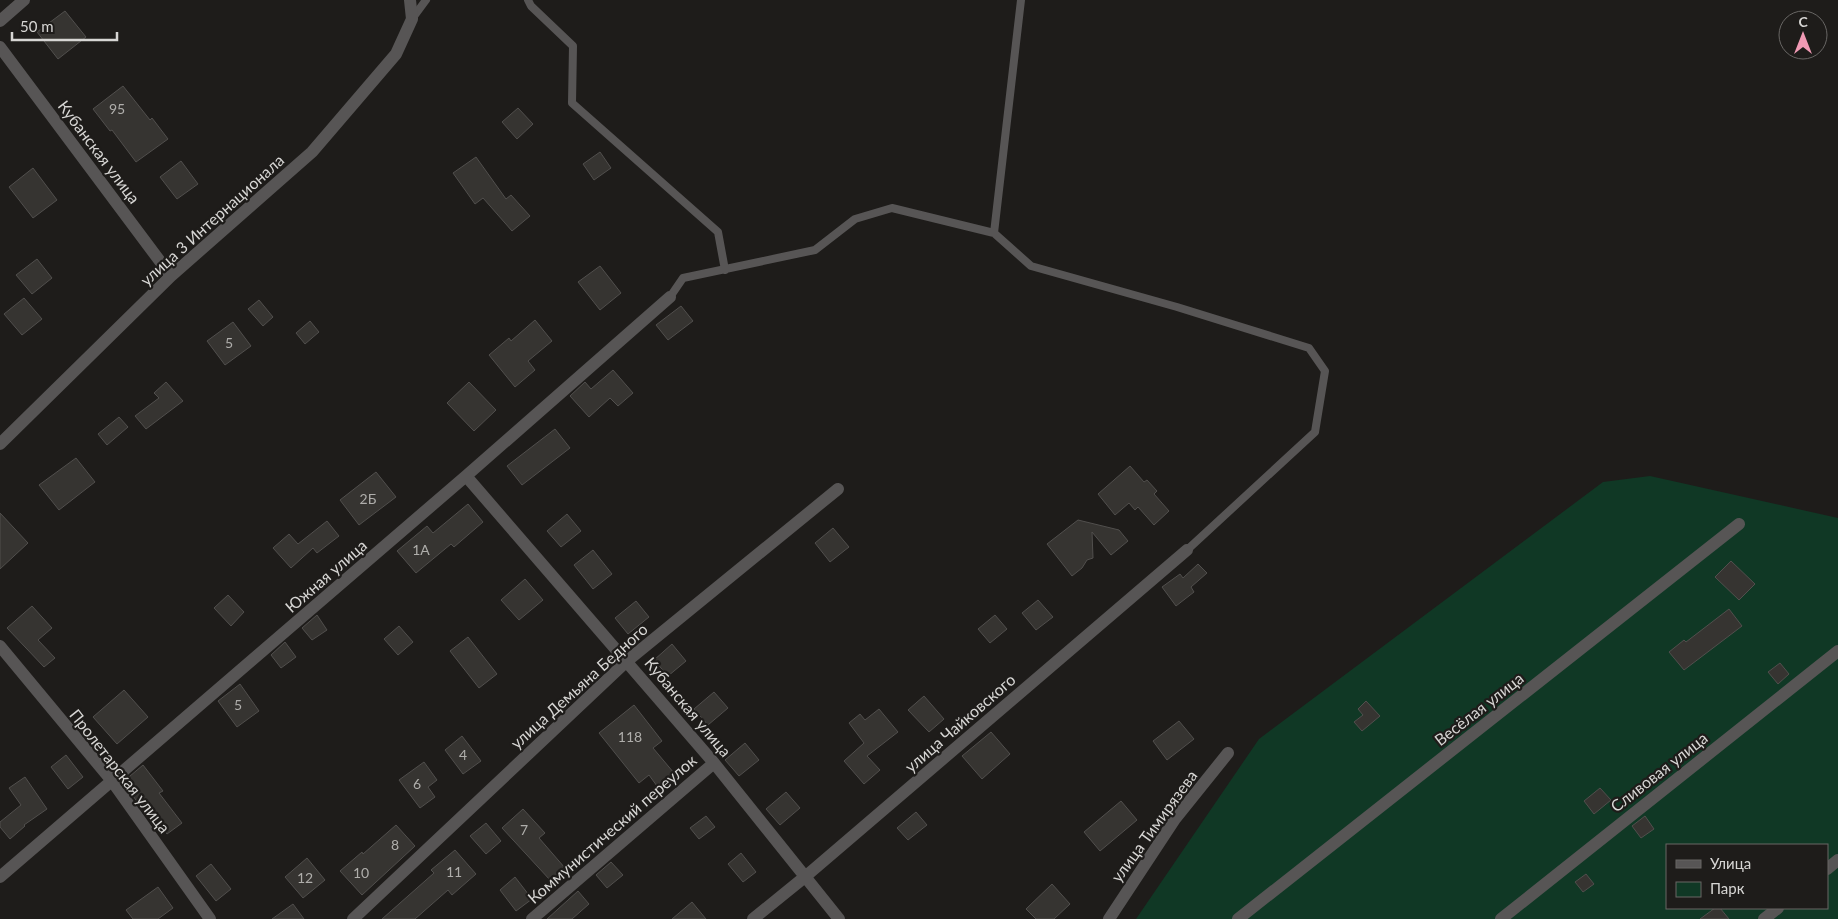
<svg xmlns="http://www.w3.org/2000/svg" width="1838" height="919" font-family="Lato,sans-serif">
<rect width="100%" height="100%" fill="#1e1c1a"/>
<path fill="#103825" fill-rule="evenodd" d="M 1650,476 L 1838,518 L 1838,919 L 1136,919 L 1259,739 L 1603,482 ZM 1667,845 L 1827,845 L 1827,908 L 1667,908 Z"/>
<path fill="#363431" stroke="#514f4d" d="M 65,11 L 86,37 L 58,59 L 37,32 Z
M 123,86 L 150,120 L 152,118 L 168,139 L 136,162 L 112,130 L 110,131 L 93,109 Z
M 518,108 L 533,124 L 517,139 L 502,122 Z
M 600,152 L 611,168 L 594,180 L 583,164 Z
M 476,157 L 506,199 L 511,195 L 530,216 L 512,231 L 483,198 L 475,204 L 453,173 Z
M 181,161 L 198,184 L 177,199 L 160,177 Z
M 33,168 L 57,200 L 33,218 L 9,187 Z
M 37,259 L 52,278 L 32,294 L 16,275 Z
M 600,266 L 621,293 L 600,310 L 578,282 Z
M 24,298 L 42,319 L 22,335 L 4,314 Z
M 259,300 L 273,317 L 263,326 L 248,309 Z
M 681,306 L 693,321 L 668,340 L 656,325 Z
M 535,320 L 552,341 L 528,361 L 535,370 L 515,387 L 489,355 L 509,338 L 511,341 Z
M 310,321 L 319,332 L 305,344 L 296,333 Z
M 233,322 L 251,346 L 225,365 L 207,341 Z
M 613,370 L 633,393 L 618,406 L 610,398 L 589,417 L 570,396 L 585,382 L 591,389 Z
M 166,382 L 183,401 L 146,429 L 135,416 L 159,398 L 154,393 Z
M 469,382 L 496,410 L 474,431 L 447,403 Z
M 119,417 L 128,427 L 107,445 L 98,434 Z
M 555,429 L 570,448 L 522,485 L 507,466 Z
M 76,458 L 95,482 L 59,510 L 39,485 Z
M 1130,466 L 1144,482 L 1147,480 L 1157,491 L 1154,494 L 1169,511 L 1154,525 L 1138,507 L 1135,510 L 1129,503 L 1115,515 L 1098,494 Z
M 376,472 L 396,497 L 359,525 L 340,500 Z
M 468,504 L 483,522 L 454,547 L 451,544 L 416,573 L 397,551 L 427,526 L 433,533 Z
M 0,513 L 28,543 L 0,569 Z
M 567,514 L 581,531 L 561,547 L 547,531 Z
M 1078,520 L 1119,530 L 1128,541 L 1111,555 L 1092,532 L 1093,558 L 1087,560 L 1082,568 L 1072,576 L 1047,544 Z
M 327,521 L 339,536 L 317,553 L 313,548 L 291,568 L 273,548 L 289,534 L 298,544 Z
M 833,528 L 849,547 L 830,562 L 815,543 Z
M 593,550 L 612,574 L 593,589 L 574,565 Z
M 1731,561 L 1755,584 L 1739,600 L 1715,577 Z
M 1198,564 L 1207,573 L 1191,587 L 1194,592 L 1176,606 L 1162,587 L 1180,574 L 1183,578 Z
M 525,579 L 543,600 L 519,620 L 501,600 Z
M 228,595 L 244,612 L 231,626 L 214,608 Z
M 1038,600 L 1053,617 L 1036,630 L 1022,613 Z
M 636,601 L 649,617 L 628,634 L 615,618 Z
M 32,606 L 52,628 L 38,640 L 55,658 L 44,667 L 7,628 Z
M 1729,609 L 1742,626 L 1684,670 L 1669,652 L 1684,640 L 1686,642 Z
M 317,615 L 327,630 L 312,640 L 302,628 Z
M 995,615 L 1007,629 L 990,643 L 978,629 Z
M 399,626 L 413,642 L 398,655 L 384,639 Z
M 468,637 L 497,674 L 479,688 L 450,651 Z
M 285,642 L 296,657 L 281,668 L 271,655 Z
M 672,644 L 686,661 L 668,676 L 654,660 Z
M 1780,663 L 1789,674 L 1778,684 L 1768,672 Z
M 240,684 L 259,711 L 237,727 L 218,701 Z
M 124,690 L 148,717 L 117,744 L 93,717 Z
M 714,692 L 728,708 L 708,725 L 694,709 Z
M 924,696 L 944,719 L 929,732 L 908,710 Z
M 1366,701 L 1380,716 L 1362,731 L 1354,722 L 1363,715 L 1358,709 Z
M 634,705 L 662,741 L 653,748 L 674,773 L 657,786 L 649,775 L 639,783 L 599,733 Z
M 879,709 L 898,732 L 867,756 L 880,770 L 864,784 L 844,761 L 864,743 L 849,723 L 860,714 L 865,720 Z
M 1179,721 L 1194,739 L 1167,760 L 1153,741 Z
M 991,732 L 1010,754 L 982,779 L 962,756 Z
M 462,736 L 481,761 L 463,774 L 445,750 Z
M 745,743 L 759,760 L 739,776 L 725,760 Z
M 66,755 L 83,777 L 68,789 L 51,767 Z
M 424,762 L 437,780 L 428,787 L 435,797 L 420,808 L 399,780 Z
M 143,765 L 163,791 L 159,793 L 182,823 L 167,834 L 145,804 L 141,807 L 123,782 Z
M 25,777 L 47,809 L 24,825 L 25,826 L 10,839 L 0,827 L 0,822 L 21,805 L 9,788 Z
M 1600,788 L 1611,800 L 1594,814 L 1584,801 Z
M 786,792 L 800,808 L 780,825 L 766,809 Z
M 1121,801 L 1137,820 L 1100,851 L 1084,832 Z
M 523,809 L 545,833 L 539,838 L 565,868 L 550,880 L 502,828 Z
M 916,812 L 927,825 L 908,840 L 897,828 Z
M 706,816 L 715,827 L 699,839 L 690,828 Z
M 1645,816 L 1654,829 L 1641,838 L 1632,826 Z
M 486,823 L 501,841 L 486,854 L 470,836 Z
M 396,825 L 415,846 L 362,895 L 340,871 L 362,852 L 363,854 Z
M 455,850 L 476,874 L 452,895 L 448,890 L 415,919 L 382,919 L 434,873 L 431,870 Z
M 741,853 L 756,872 L 743,882 L 728,864 Z
M 307,858 L 325,880 L 303,898 L 285,877 Z
M 611,862 L 623,875 L 607,888 L 596,875 Z
M 211,864 L 231,889 L 216,901 L 196,876 Z
M 1586,874 L 1594,884 L 1583,892 L 1575,882 Z
M 515,877 L 532,899 L 516,911 L 500,890 Z
M 1052,884 L 1070,904 L 1054,919 L 1036,919 L 1026,909 Z
M 158,887 L 173,908 L 158,919 L 133,919 L 126,910 Z
M 578,891 L 589,904 L 572,919 L 547,919 Z
M 692,902 L 706,919 L 672,919 Z
M 293,904 L 304,919 L 272,919 Z
M 1715,908 L 1720,908 L 1729,919 L 1700,919 Z"/>
<g fill="none" stroke-linecap="round" stroke-linejoin="round">
<path stroke="#575555" stroke-width="8" d="M 528,0 L 531,6 L 573,46 L 572,103 L 718,232 L 725,270
M 1021,0 L 994,233 L 1031,266 L 1177,307 L 1309,348 L 1325,371 L 1315,432 L 1187,550
M 412,19 L 426,0
M 670,297 L 683,278 L 815,250 L 855,219 L 892,208 L 994,233"/>
<path stroke="#575555" stroke-width="12" d="M 0,21 L 24,0
M 0,47 L 171,276
M 0,444 L 171,276 L 312,152 L 396,54 L 412,19 L 410,0
M 466,476 L 714,763 L 839,919
M 0,646 L 112,781 L 210,919
M 1827,869 L 1838,860
M 0,877 L 466,476 L 670,297
M 353,919 L 627,661 L 838,489
M 532,919 L 714,763
M 753,919 L 806,876 L 1187,550
M 1109,919 L 1175,819 L 1228,753
M 1238,919 L 1739,524
M 1501,919 L 1838,651
M 1764,919 L 1778,908"/>
</g>
<g text-anchor="middle" stroke-width="4.5" stroke-linejoin="round" paint-order="stroke">
<g font-size="14" fill="#afaeab">
<text x="117" y="114">95</text>
<text x="229" y="348">5</text>
<text x="368" y="504">2Б</text>
<text x="421" y="555">1А</text>
<text x="238" y="710">5</text>
<text x="630" y="742">118</text>
<text x="463" y="760">4</text>
<text x="417" y="789">6</text>
<text x="524" y="835">7</text>
<text x="395" y="850">8</text>
<text x="454" y="877">11</text>
<text x="361" y="878">10</text>
<text x="305" y="883">12</text>
</g>
<g font-size="16" fill="#d7d6d4" stroke="#1e1c1a">
<text transform="translate(99 152) rotate(53)" y="6">Кубанская улица</text>
<text transform="translate(212 220) rotate(-42)" y="6">улица 3 Интернационала</text>
<text transform="translate(326 576) rotate(-41)" y="6">Южная улица</text>
<text transform="translate(579 686) rotate(-42)" y="6">улица Демьяна Бедного</text>
<text transform="translate(688 707) rotate(50)" y="6">Кубанская улица</text>
<text transform="translate(1479 709) rotate(-38)" y="6">Весёлая улица</text>
<text transform="translate(960 723) rotate(-41)" y="6">улица Чайковского</text>
<text transform="translate(120 771) rotate(52)" y="6">Пролетарская улица</text>
<text transform="translate(1659 772) rotate(-38)" y="6">Сливовая улица</text>
<text transform="translate(1154 826) rotate(-54)" y="6">улица Тимирязева</text>
<text transform="translate(612 829) rotate(-41)" y="6">Коммунистический переулок</text>
</g>
</g>
<rect x="1666" y="844" width="162" height="65" fill="#1e1c1a" stroke="#686664"/>
<rect x="1676" y="860" width="25" height="8" fill="#575555" stroke="#686664"/>
<text x="1710" y="869" font-size="15" fill="#d7d6d4">Улица</text>
<rect x="1676" y="882" width="25" height="15" fill="#103825" stroke="#686664"/>
<text x="1710" y="894" font-size="15" fill="#d7d6d4">Парк</text>
<g transform="translate(1803 35)"><circle r="24" fill="#1e1c1a" stroke="#686664"/>
<path d="M0-4L9 19L0 12L-9 19Z" fill="#f09ab4"/>
<text y="-8" font-size="14" font-weight="bold" text-anchor="middle" fill="#d7d6d4">С</text>
</g>
<path d="M12 32v8h105v-8" fill="none" stroke="#d7d6d4" stroke-width="2.5"/>
<text x="20" y="32" font-size="15" fill="#d7d6d4" stroke="#1e1c1a" stroke-width="4" paint-order="stroke">50 m</text>
</svg>
